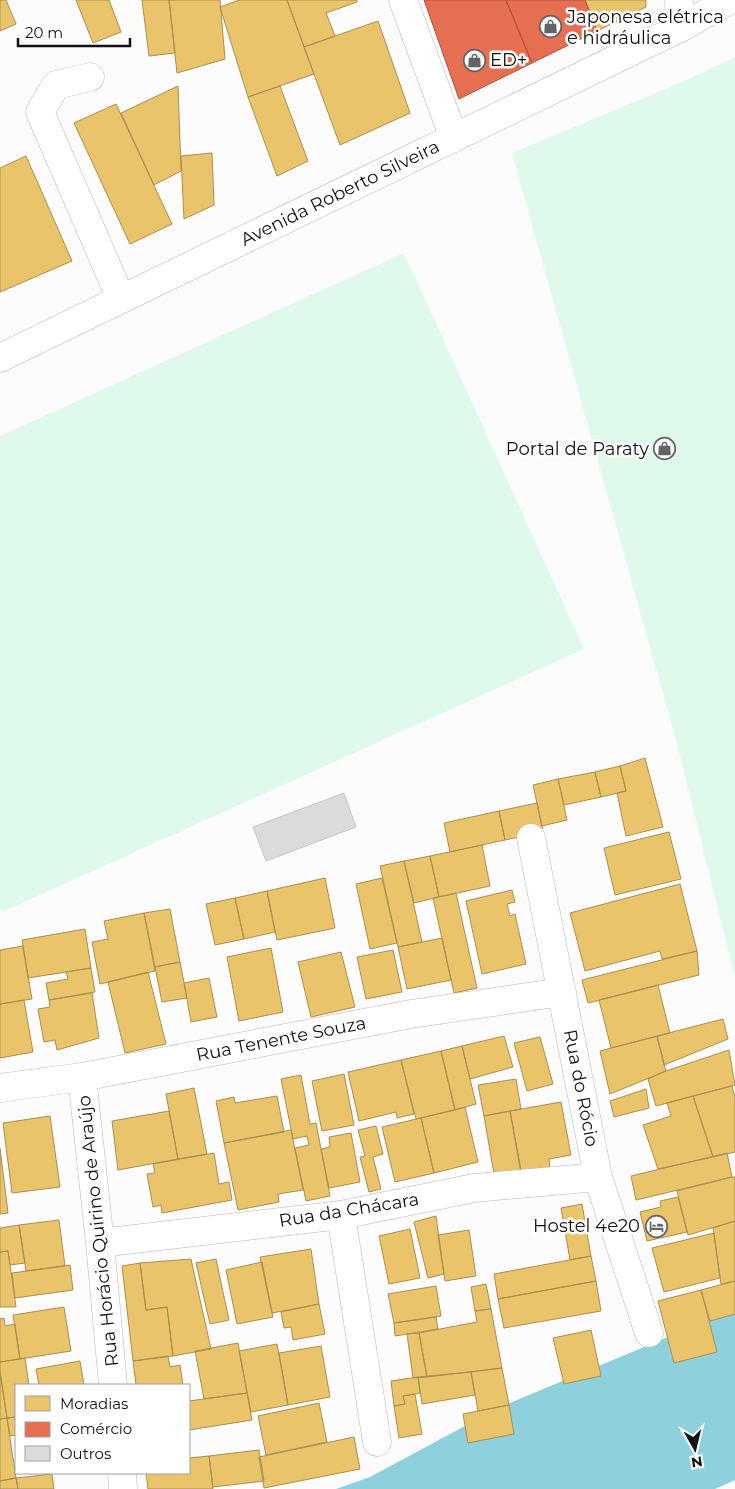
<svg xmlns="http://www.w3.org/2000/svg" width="735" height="1489" font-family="Montserrat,sans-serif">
<rect width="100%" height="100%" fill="#fcfcfc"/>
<path fill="#dff9eb" d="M 735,57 L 735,978 L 677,744 L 512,153 L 689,79 Z
M 404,253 L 584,649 L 2,912 L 0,908 L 0,436 Z"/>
<path fill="#8ed1dd" d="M 735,1309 L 735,1480 L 715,1489 L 336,1489 L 370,1477 L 500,1407 Z"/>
<path fill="#e9c46a" stroke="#a88f50" d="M 0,0 L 6,0 L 16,24 L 0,31 Z
M 76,0 L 109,0 L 121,32 L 93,43 Z
M 142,0 L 169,0 L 175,53 L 149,56 Z
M 169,0 L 220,0 L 225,59 L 177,73 Z
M 239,0 L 287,0 L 314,74 L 248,97 L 220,7 Z
M 287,0 L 357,0 L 357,2 L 326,13 L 335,36 L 304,47 Z
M 585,0 L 646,0 L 646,7 L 597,31 Z
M 378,21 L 410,113 L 340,145 L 304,47 Z
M 178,86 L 181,171 L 154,185 L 121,113 Z
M 280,86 L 308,161 L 277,176 L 248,97 Z
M 116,104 L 172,224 L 130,244 L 74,123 Z
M 212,153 L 214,205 L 184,219 L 181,156 Z
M 26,156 L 72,261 L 0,292 L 0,168 Z
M 645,758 L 663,827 L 626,836 L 617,793 L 626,791 L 620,766 Z
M 620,766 L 626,791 L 601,797 L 595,772 Z
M 595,772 L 601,797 L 564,805 L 558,779 Z
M 558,779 L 567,820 L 542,826 L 533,785 Z
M 537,803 L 543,832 L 505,840 L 499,811 Z
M 499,811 L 505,840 L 450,852 L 444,823 Z
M 669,832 L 681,879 L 615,895 L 604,848 Z
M 482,845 L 490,886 L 439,897 L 430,856 Z
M 430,856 L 439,897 L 414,903 L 404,861 Z
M 404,861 L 422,942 L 398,947 L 380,866 Z
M 325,878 L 335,928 L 277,940 L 267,891 Z
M 382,878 L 397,943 L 370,949 L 356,884 Z
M 680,884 L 697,951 L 662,959 L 660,951 L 585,971 L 570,913 Z
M 512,890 L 515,902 L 507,904 L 510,916 L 515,914 L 526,964 L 482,974 L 466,901 Z
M 267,891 L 275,932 L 244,939 L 235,898 Z
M 456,893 L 477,988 L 454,993 L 433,898 Z
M 235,898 L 244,939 L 215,945 L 206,904 Z
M 170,909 L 180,962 L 155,967 L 144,913 Z
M 144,913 L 155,971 L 100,984 L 92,942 L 108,939 L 104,921 Z
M 85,929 L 91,968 L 28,978 L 22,940 Z
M 442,938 L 451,980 L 407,989 L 398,947 Z
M 23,946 L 32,999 L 0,1004 L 0,950 Z
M 271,948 L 283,1012 L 239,1021 L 227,957 Z
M 393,950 L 402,992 L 366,999 L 357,957 Z
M 697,951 L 699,975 L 588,1003 L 582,980 Z
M 341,952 L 355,1007 L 311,1017 L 298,962 Z
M 180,962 L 187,998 L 162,1002 L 155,967 Z
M 91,968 L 95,992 L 49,1000 L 46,983 L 68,979 L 66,972 Z
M 148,972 L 166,1044 L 125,1053 L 108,982 Z
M 209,978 L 217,1017 L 191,1022 L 184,983 Z
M 658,985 L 670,1033 L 611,1048 L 599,1000 Z
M 92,993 L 99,1038 L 57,1050 L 55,1040 L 44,1042 L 38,1009 L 50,1007 L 49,1000 Z
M 24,1000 L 33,1052 L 0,1058 L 0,1004 Z
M 723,1019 L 728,1039 L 664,1065 L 657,1036 Z
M 504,1036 L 513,1067 L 470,1079 L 462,1046 Z
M 657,1036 L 666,1071 L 610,1094 L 600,1051 Z
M 540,1037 L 553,1084 L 527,1091 L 514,1043 Z
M 462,1046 L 476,1104 L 455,1110 L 441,1051 Z
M 729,1050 L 735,1085 L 656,1106 L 648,1079 L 666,1071 Z
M 441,1051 L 455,1110 L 416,1119 L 401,1060 Z
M 401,1060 L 414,1114 L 397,1118 L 396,1112 L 359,1121 L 348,1072 Z
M 344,1074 L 354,1125 L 322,1131 L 312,1081 Z
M 301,1075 L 310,1124 L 316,1123 L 330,1196 L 306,1201 L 295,1148 L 309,1145 L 307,1136 L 293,1139 L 281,1079 Z
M 516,1079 L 521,1109 L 484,1116 L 478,1085 Z
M 732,1086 L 735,1097 L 735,1152 L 713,1157 L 693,1096 Z
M 194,1088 L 207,1154 L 178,1159 L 166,1094 Z
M 646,1089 L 649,1108 L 614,1117 L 610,1101 Z
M 277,1096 L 284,1132 L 224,1143 L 216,1101 L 234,1097 L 235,1103 Z
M 693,1096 L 713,1157 L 658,1169 L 643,1125 L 671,1116 L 667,1103 Z
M 561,1102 L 571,1155 L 549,1159 L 550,1169 L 521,1173 L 510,1111 Z
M 465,1107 L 478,1162 L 434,1173 L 421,1118 Z
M 169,1111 L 178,1159 L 118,1170 L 112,1121 Z
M 510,1111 L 521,1170 L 494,1174 L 484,1116 Z
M 50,1116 L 60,1187 L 12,1193 L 3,1123 Z
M 421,1118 L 434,1173 L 395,1182 L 382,1127 Z
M 376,1126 L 383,1154 L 373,1157 L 381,1189 L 369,1192 L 360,1157 L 365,1156 L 358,1130 Z
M 291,1130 L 303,1190 L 278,1194 L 279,1202 L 238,1210 L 224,1143 Z
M 351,1133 L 360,1182 L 329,1188 L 321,1149 L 330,1147 L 329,1137 Z
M 0,1148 L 8,1213 L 0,1214 Z
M 214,1153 L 219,1184 L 229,1182 L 232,1200 L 162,1213 L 161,1205 L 153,1207 L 147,1174 L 155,1173 L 153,1164 Z
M 727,1153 L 732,1177 L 636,1200 L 631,1176 Z
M 732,1177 L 735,1177 L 735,1221 L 688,1235 L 677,1191 Z
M 678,1197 L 687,1232 L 647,1241 L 640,1212 L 661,1207 L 660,1201 Z
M 582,1204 L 591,1256 L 570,1260 L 561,1208 Z
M 436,1216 L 444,1274 L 428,1278 L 414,1222 Z
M 59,1220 L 65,1266 L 26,1271 L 19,1225 Z
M 735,1221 L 735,1281 L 721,1284 L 713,1228 Z
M 19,1225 L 25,1263 L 10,1265 L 8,1251 L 0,1252 L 0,1228 Z
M 410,1229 L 420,1278 L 389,1284 L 379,1236 Z
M 469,1230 L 476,1276 L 445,1281 L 438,1235 Z
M 714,1233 L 720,1278 L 664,1292 L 652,1248 Z
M 311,1249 L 319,1304 L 272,1313 L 260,1257 Z
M 8,1251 L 16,1307 L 0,1307 L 0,1252 Z
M 591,1256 L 596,1281 L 498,1299 L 494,1274 Z
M 191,1259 L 211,1349 L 173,1356 L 167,1307 L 146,1310 L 140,1263 Z
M 216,1259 L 229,1320 L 210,1324 L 196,1263 Z
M 262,1262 L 273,1317 L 237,1324 L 226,1270 Z
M 140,1263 L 146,1310 L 167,1307 L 173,1356 L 133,1361 L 122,1266 Z
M 70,1265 L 73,1290 L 15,1298 L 12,1273 Z
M 596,1281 L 601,1311 L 504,1328 L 498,1299 Z
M 735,1281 L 735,1314 L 710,1321 L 701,1290 Z
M 486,1284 L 491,1309 L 475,1311 L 471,1287 Z
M 436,1286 L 441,1316 L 394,1323 L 388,1294 Z
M 701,1290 L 717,1352 L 674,1363 L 658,1301 Z
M 319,1304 L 325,1334 L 293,1340 L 291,1327 L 284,1328 L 281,1312 Z
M 64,1307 L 71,1351 L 20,1359 L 13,1315 Z
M 491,1309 L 502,1368 L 427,1377 L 419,1333 L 477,1322 L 475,1311 Z
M 436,1317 L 438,1329 L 395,1336 L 394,1323 Z
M 4,1318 L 5,1326 L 15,1324 L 20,1359 L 0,1362 L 0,1319 Z
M 591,1330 L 601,1376 L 564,1384 L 553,1338 Z
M 419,1333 L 427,1377 L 413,1378 L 407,1334 Z
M 238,1343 L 247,1393 L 204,1399 L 195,1351 Z
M 277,1344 L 288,1405 L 251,1412 L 239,1351 Z
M 321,1346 L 330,1397 L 288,1405 L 279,1353 Z
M 168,1356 L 170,1367 L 180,1365 L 183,1385 L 136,1385 L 133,1361 Z
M 25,1358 L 29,1385 L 16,1385 L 16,1417 L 7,1418 L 0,1372 L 0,1362 Z
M 80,1361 L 84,1385 L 39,1385 L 36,1369 Z
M 502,1368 L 509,1405 L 478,1411 L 471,1372 Z
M 0,1372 L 7,1418 L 0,1419 Z
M 471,1372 L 475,1395 L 422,1404 L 418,1377 Z
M 418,1377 L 420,1393 L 403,1396 L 405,1404 L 394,1406 L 391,1381 Z
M 247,1393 L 252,1420 L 189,1430 L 189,1401 Z
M 415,1394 L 422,1434 L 399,1438 L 394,1406 L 405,1404 L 403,1396 Z
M 319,1403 L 327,1442 L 266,1455 L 258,1416 Z
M 509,1405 L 514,1434 L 468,1443 L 463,1414 Z
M 16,1417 L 16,1435 L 10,1436 L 7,1418 Z
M 7,1418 L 16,1478 L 0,1481 L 0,1419 Z
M 354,1437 L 360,1469 L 264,1488 L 259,1457 Z
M 259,1450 L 264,1481 L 213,1487 L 209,1456 Z
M 209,1456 L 213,1489 L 148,1489 L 146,1473 L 189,1473 L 189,1458 Z
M 52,1474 L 54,1489 L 18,1489 L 16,1478 Z
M 16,1478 L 18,1489 L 0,1489 L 0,1481 Z"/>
<path fill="#e76f51" stroke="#a7533f" d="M 424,0 L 506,0 L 532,63 L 459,99 Z
M 506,0 L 585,0 L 597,31 L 532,63 Z"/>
<path fill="#dadbdd" stroke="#c6c6c7" d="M 344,793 L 356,827 L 266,861 L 253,827 Z"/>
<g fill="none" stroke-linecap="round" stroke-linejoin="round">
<defs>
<path id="minor" d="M 403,0 L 454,138
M 679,0 L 680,28
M 90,77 L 56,85 L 40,112 L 121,299
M 531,838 L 598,1177 L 649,1333
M 82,1077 L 100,1243 L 113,1385
M 0,1088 L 82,1077 L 411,1014 L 562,992
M 341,1215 L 377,1442
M 100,1243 L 341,1215 L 474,1188 L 598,1177
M 122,1473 L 123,1489"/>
<path id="tertiary" d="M 0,358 L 680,28 L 730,0"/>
</defs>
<use href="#minor" stroke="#b6b6b8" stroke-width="29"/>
<use href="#tertiary" stroke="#b6b6b8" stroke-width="29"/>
<use href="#minor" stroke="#fff" stroke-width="28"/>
<use href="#tertiary" stroke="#fff" stroke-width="28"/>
</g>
<defs>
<symbol id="shop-ring" viewBox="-11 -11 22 22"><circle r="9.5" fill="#fff" stroke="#636466" stroke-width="1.5"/><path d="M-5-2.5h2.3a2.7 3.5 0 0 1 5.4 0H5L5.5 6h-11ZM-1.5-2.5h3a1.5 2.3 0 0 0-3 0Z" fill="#636466"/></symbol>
<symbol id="hotel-ring" viewBox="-11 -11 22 22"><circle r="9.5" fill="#fff" stroke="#636466" stroke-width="1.5"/><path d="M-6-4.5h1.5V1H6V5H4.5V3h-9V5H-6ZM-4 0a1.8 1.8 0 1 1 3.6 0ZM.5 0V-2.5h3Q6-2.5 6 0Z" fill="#636466"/></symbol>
</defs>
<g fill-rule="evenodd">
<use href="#shop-ring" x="538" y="14" width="25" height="25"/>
<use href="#shop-ring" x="462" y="48" width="25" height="25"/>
<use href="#shop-ring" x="652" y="436" width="25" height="25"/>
<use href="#hotel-ring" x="644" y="1214" width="25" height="25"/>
</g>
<g text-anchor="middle" stroke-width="5" stroke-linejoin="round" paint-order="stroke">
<g font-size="18" fill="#111215" stroke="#fff" text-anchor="start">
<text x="567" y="23">Japonesa elétrica<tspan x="567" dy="21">e hidráulica</tspan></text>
<text x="490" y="66">ED+</text>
<text x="649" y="455" text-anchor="end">Portal de Paraty</text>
<text x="640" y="1232" text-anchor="end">Hostel 4e20</text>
</g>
<g font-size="18" fill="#111215" stroke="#fff">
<text transform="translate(340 193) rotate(-26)" y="6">Avenida Roberto Silveira</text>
<text transform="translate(281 1039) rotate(-11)" y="6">Rua Tenente Souza</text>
<text transform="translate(581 1088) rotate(79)" y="6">Rua do Rócio</text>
<text transform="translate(349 1210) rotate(-9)" y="6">Rua da Chácara</text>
<text transform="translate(98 1231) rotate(-96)" y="6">Rua Horácio Quirino de Araújo</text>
</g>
</g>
<rect x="15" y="1384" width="175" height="90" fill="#ffffff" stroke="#a0a0a1"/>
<rect x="25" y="1396" width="25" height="15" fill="#e9c46a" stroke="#a0a0a1"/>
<text x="60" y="1409" font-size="15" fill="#111215">Moradias</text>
<rect x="25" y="1422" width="25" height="15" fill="#e76f51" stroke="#a0a0a1"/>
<text x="60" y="1434" font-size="15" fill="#111215">Comércio</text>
<rect x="25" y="1446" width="25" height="15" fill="#dadbdd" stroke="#a0a0a1"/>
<text x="60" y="1459" font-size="15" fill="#111215">Outros</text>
<g transform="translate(695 1449) rotate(172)" stroke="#ffffff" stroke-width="4" paint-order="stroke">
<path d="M0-4L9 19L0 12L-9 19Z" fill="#111215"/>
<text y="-8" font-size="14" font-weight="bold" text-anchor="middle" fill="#111215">N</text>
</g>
<path d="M18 38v8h112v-8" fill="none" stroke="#111215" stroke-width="2.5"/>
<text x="25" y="38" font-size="15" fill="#111215" stroke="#ffffff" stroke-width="4" paint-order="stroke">20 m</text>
</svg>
